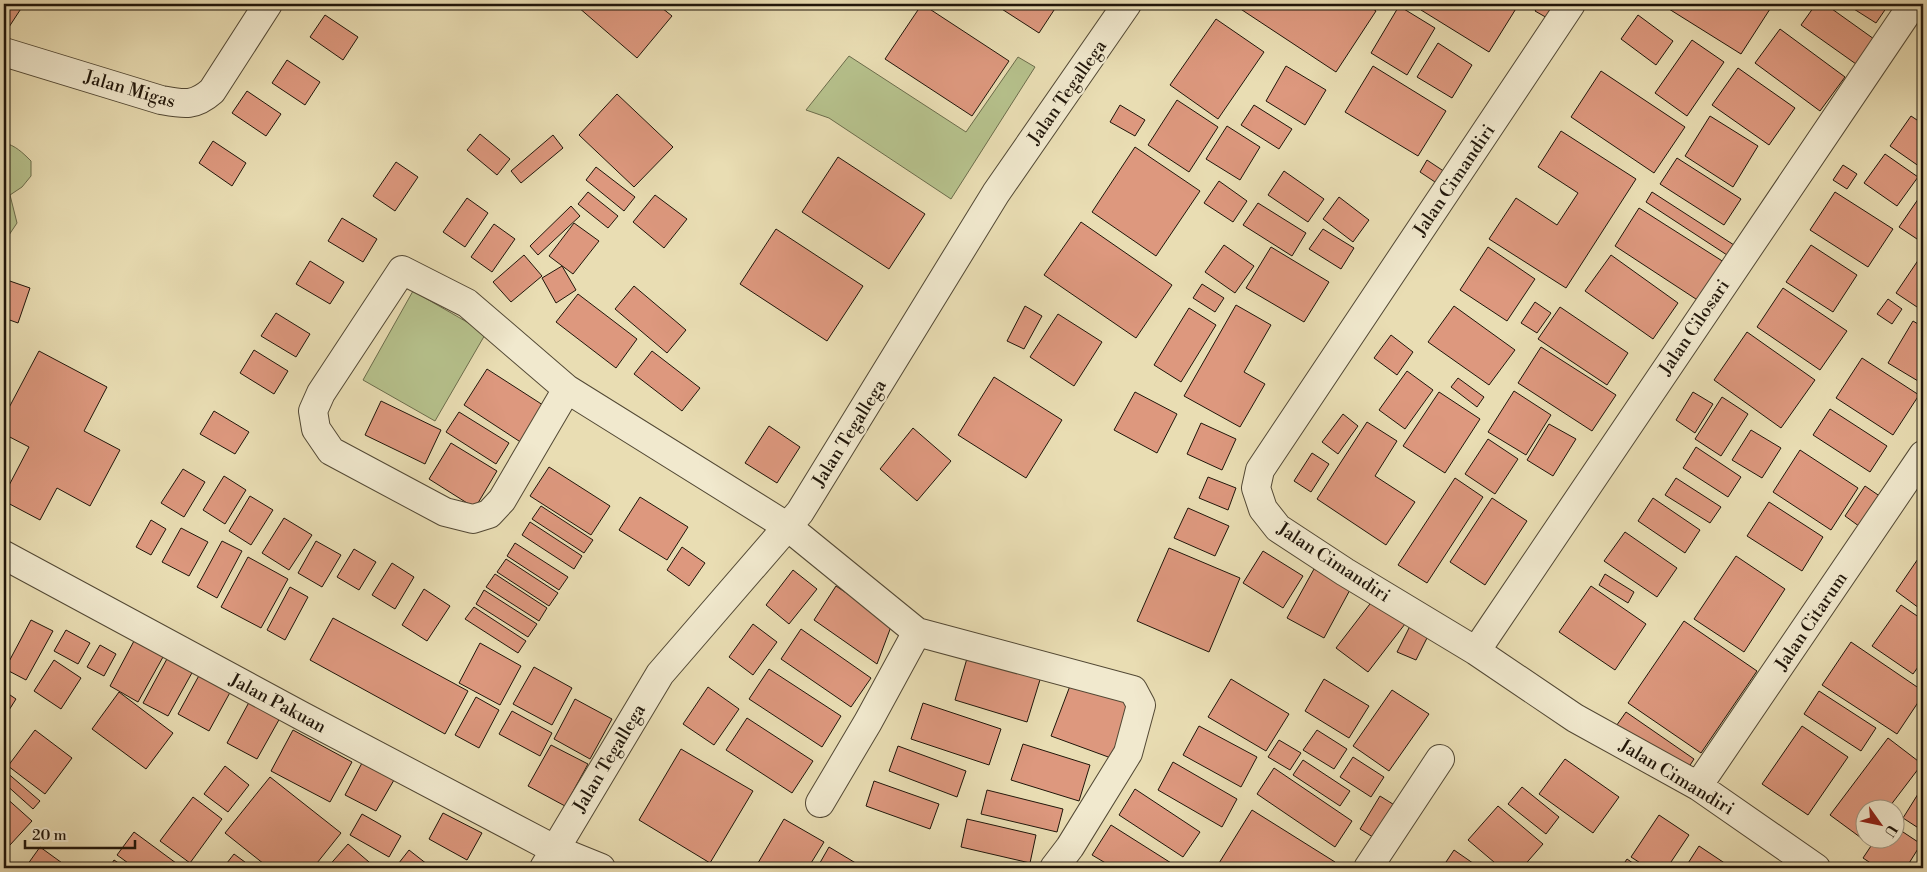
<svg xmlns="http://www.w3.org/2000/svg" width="1927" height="872" font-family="'Libre Bodoni',serif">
<rect width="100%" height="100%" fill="#e9ddb3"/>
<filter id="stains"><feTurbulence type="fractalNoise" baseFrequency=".004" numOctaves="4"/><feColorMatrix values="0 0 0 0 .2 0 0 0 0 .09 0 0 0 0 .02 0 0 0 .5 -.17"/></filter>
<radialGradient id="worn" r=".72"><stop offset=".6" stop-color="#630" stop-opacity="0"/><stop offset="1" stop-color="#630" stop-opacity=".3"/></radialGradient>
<path fill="#b6c18c" stroke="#6b6c4b" d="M 849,56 L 966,132 L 1018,57 L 1035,67 L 951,199 L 829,118 L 806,110 Z
M 4,143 C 15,145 23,153 31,161 L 31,176 L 22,187 L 10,195 L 17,223 L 9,235 L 4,238 Z
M 413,291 L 486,333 L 435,421 L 363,380 Z"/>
<path fill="#dd987e" stroke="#20160a" d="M 4,4 L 24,4 L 9,27 L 4,23 Z
M 581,4 L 657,4 L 672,16 L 637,58 L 578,7 Z
M 922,4 L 1009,61 L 972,116 L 885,59 Z
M 994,4 L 1058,4 L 1039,33 Z
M 1233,4 L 1366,4 L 1376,11 L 1336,72 Z
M 1425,4 L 1512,4 L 1517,7 L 1489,52 L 1421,10 Z
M 1540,4 L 1567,4 L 1556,23 L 1535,11 Z
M 1661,4 L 1762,4 L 1770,9 L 1741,54 Z
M 1816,4 L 1825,4 L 1874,39 L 1856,64 L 1801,25 Z
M 1846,4 L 1889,4 L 1876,23 Z
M 1399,6 L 1435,28 L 1407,75 L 1371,53 Z
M 325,15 L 358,37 L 343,60 L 310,37 Z
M 1638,15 L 1673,41 L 1656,65 L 1621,39 Z
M 1216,19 L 1264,52 L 1218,119 L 1170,85 Z
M 1780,29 L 1845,77 L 1820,111 L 1755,63 Z
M 1692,40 L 1724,62 L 1687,116 L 1655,93 Z
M 1438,43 L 1472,65 L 1452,98 L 1417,77 Z
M 287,60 L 320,82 L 305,105 L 272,83 Z
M 1286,66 L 1326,90 L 1305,125 L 1266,101 Z
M 1373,66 L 1446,111 L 1418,156 L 1345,112 Z
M 1738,68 L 1795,108 L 1769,145 L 1712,105 Z
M 1601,71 L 1685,127 L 1654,173 L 1571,117 Z
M 247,91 L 281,114 L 266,136 L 232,113 Z
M 617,94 L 673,147 L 634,187 L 579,135 Z
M 1177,100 L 1218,127 L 1189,172 L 1148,145 Z
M 1120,105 L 1145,120 L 1135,136 L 1110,122 Z
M 1254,105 L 1292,129 L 1279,149 L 1241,125 Z
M 1710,116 L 1758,146 L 1733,187 L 1685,156 Z
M 1911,116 L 1923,124 L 1923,169 L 1890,146 Z
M 1227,126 L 1260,147 L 1240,180 L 1206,159 Z
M 1561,131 L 1636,179 L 1566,288 L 1489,239 L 1516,198 L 1557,225 L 1578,193 L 1538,167 Z
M 480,134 L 510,159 L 497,175 L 467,150 Z
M 553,135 L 563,148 L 521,183 L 511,171 Z
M 213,141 L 246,163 L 232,186 L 199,163 Z
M 1135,147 L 1200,191 L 1156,256 L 1092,212 Z
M 1885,154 L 1918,177 L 1897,206 L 1864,183 Z
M 838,157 L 925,214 L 889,269 L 802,212 Z
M 1677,158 L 1741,199 L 1724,225 L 1660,184 Z
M 1427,160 L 1445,172 L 1438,184 L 1420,172 Z
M 396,162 L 418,177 L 395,211 L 373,196 Z
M 1843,165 L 1857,174 L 1847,189 L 1833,180 Z
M 596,167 L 635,197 L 624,211 L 586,180 Z
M 1284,171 L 1324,199 L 1308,222 L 1268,195 Z
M 1219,181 L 1247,201 L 1233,222 L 1204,203 Z
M 588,192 L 618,216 L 608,228 L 578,204 Z
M 1652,192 L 1734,245 L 1727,255 L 1646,202 Z
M 1835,192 L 1893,229 L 1868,267 L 1810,230 Z
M 1923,192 L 1923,243 L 1899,227 Z
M 655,195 L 687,219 L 664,248 L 633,222 Z
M 1339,197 L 1369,220 L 1353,242 L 1323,219 Z
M 467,198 L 488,213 L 465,247 L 443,232 Z
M 1258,203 L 1306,233 L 1292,256 L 1243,225 Z
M 571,206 L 580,216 L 538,255 L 530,246 Z
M 1639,208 L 1727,264 L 1702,303 L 1615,246 Z
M 342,218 L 377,239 L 363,262 L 328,241 Z
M 1081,222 L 1172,285 L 1136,338 L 1044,275 Z
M 574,223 L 599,241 L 573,274 L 549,256 Z
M 494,224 L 515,239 L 492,272 L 471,257 Z
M 776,229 L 863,286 L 827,341 L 740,284 Z
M 1323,229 L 1354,248 L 1341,269 L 1309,249 Z
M 1224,245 L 1254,266 L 1235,293 L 1205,272 Z
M 1811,245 L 1857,275 L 1833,312 L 1786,282 Z
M 1271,247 L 1329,282 L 1304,322 L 1246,288 Z
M 1488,247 L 1535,279 L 1507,321 L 1460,290 Z
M 524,255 L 542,276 L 511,302 L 493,282 Z
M 1611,255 L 1678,303 L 1653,339 L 1585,291 Z
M 1921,256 L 1923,257 L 1923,311 L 1896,293 Z
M 310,261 L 344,282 L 330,304 L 296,284 Z
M 562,266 L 576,290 L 556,303 L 542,278 Z
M 4,279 L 30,288 L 18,323 L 4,318 Z
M 1202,284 L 1224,298 L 1215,312 L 1193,298 Z
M 634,286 L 686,330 L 667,353 L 615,309 Z
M 1783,288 L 1847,331 L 1820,370 L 1757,327 Z
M 578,294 L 637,339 L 616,368 L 556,322 Z
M 1888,299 L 1902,309 L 1892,324 L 1877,314 Z
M 1535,302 L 1551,313 L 1537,333 L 1521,323 Z
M 1236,305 L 1271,325 L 1244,372 L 1265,384 L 1240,427 L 1184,396 Z
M 1025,306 L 1042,316 L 1024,349 L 1007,341 Z
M 1454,306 L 1515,350 L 1489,385 L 1428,342 Z
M 1560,307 L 1628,353 L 1607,385 L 1538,339 Z
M 1189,308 L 1216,325 L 1181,382 L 1154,365 Z
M 276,313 L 310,334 L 296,357 L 261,336 Z
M 1058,314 L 1102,342 L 1074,386 L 1030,357 Z
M 1913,321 L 1923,327 L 1923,384 L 1888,363 Z
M 1747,332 L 1815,380 L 1781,428 L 1714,380 Z
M 1391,335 L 1413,352 L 1397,375 L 1374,358 Z
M 1541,347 L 1616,395 L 1592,431 L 1518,383 Z
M 254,350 L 288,371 L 274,394 L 240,373 Z
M 39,351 L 107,387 L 84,431 L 120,450 L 90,506 L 57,488 L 40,520 L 4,501 L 4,495 L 29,447 L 4,434 L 4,417 Z
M 652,351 L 700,388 L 682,411 L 634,374 Z
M 1862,358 L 1919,395 L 1893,435 L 1836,398 Z
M 487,369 L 546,407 L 522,443 L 464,405 Z
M 1407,371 L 1433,390 L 1405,429 L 1379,410 Z
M 994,377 L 1062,420 L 1026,478 L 958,435 Z
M 1458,378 L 1484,397 L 1477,407 L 1451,387 Z
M 1514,391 L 1551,415 L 1526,455 L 1488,432 Z
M 1135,392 L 1177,414 L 1157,453 L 1114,430 Z
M 1439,392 L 1480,419 L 1445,473 L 1403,446 Z
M 1693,392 L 1713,404 L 1695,433 L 1676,420 Z
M 1722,397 L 1748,414 L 1721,456 L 1695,439 Z
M 381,401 L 441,430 L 425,464 L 365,435 Z
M 1830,409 L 1887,446 L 1870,472 L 1813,435 Z
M 214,411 L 249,432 L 235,454 L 200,434 Z
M 459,412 L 509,443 L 496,464 L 446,432 Z
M 1343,414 L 1358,426 L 1338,454 L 1322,442 Z
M 1367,422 L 1397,441 L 1375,476 L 1415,502 L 1386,545 L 1317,499 Z
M 1201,423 L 1236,439 L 1222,470 L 1187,454 Z
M 1549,424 L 1576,439 L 1553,476 L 1527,460 Z
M 769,426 L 800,447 L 777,483 L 745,463 Z
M 913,428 L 951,461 L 917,501 L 880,469 Z
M 1751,430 L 1781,448 L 1762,478 L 1732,460 Z
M 1488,439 L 1518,459 L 1495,494 L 1465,474 Z
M 451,443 L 497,471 L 475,508 L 429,479 Z
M 1696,447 L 1741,477 L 1728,497 L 1683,468 Z
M 1800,450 L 1858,488 L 1831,530 L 1773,492 Z
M 1312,453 L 1329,464 L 1311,492 L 1294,481 Z
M 549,467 L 610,506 L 591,535 L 530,496 Z
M 183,469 L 205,482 L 184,517 L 161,503 Z
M 224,476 L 246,490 L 225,524 L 203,510 Z
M 1208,477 L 1236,488 L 1228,510 L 1199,498 Z
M 1455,478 L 1483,497 L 1427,583 L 1398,565 Z
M 1676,478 L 1721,507 L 1710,523 L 1665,495 Z
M 1865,486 L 1884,499 L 1863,529 L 1845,516 Z
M 250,496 L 273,510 L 251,545 L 229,531 Z
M 640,497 L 688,527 L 667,560 L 619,530 Z
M 1492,498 L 1527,521 L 1485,585 L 1450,562 Z
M 1653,498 L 1700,530 L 1685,553 L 1638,521 Z
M 1769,502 L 1823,537 L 1802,571 L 1747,536 Z
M 541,506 L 593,540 L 584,553 L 532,519 Z
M 1188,508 L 1229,526 L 1215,556 L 1174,538 Z
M 284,518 L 312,535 L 289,570 L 262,553 Z
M 151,520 L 166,529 L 151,555 L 136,547 Z
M 530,522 L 582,556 L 574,569 L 522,535 Z
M 181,528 L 208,542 L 189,576 L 162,562 Z
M 1625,532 L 1677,568 L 1657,597 L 1604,561 Z
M 222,541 L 242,551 L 217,598 L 197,587 Z
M 316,541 L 341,555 L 322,587 L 298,573 Z
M 515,543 L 568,577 L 559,590 L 507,556 Z
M 682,547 L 705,563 L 689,586 L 667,570 Z
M 1169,548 L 1240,578 L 1209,652 L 1137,621 Z
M 354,549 L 376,562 L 359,590 L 337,577 Z
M 1263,551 L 1303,576 L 1283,608 L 1243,583 Z
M 1922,553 L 1923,554 L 1923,611 L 1896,591 Z
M 1736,556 L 1785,589 L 1744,652 L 1694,619 Z
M 248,557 L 288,579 L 261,628 L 221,607 Z
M 506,559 L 558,593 L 549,606 L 497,572 Z
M 392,563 L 414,577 L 395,609 L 372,595 Z
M 1314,569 L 1351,588 L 1324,638 L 1287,618 Z
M 793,570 L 817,589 L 789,624 L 766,605 Z
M 495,574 L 547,608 L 539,621 L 486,587 Z
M 1605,574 L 1634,592 L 1628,603 L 1599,585 Z
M 836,586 L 892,624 L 877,664 L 814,620 Z
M 1591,586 L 1646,624 L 1615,670 L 1559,632 Z
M 290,587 L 308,597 L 285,640 L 267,630 Z
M 424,589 L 450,606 L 427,641 L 402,625 Z
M 484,590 L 537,624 L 528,637 L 476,604 Z
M 1373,600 L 1405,624 L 1368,672 L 1336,648 Z
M 1901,605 L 1923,620 L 1923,660 L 1913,674 L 1872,646 Z
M 474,607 L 526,641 L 518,653 L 465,619 Z
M 333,618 L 468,691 L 445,734 L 310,660 Z
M 31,620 L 53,631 L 26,680 L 5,669 Z
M 1684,621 L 1757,671 L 1701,753 L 1628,703 Z
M 753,624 L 777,642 L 753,675 L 729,657 Z
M 1411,624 L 1430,632 L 1416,660 L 1397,652 Z
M 801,629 L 871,678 L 851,707 L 781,659 Z
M 66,630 L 90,643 L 78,664 L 54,651 Z
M 134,641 L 163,657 L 138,702 L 110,686 Z
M 1851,642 L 1923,691 L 1923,695 L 1897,734 L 1822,685 Z
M 480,643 L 521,666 L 500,705 L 459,683 Z
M 100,645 L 116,654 L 104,676 L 87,667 Z
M 970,648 L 1043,670 L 1027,722 L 955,700 Z
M 168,657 L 193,671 L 168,716 L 143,703 Z
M 54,660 L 81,678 L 61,709 L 34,691 Z
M 534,667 L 572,688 L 552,725 L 513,704 Z
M 769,669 L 841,716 L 822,747 L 749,699 Z
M 202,670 L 233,687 L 209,731 L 178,714 Z
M 1073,678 L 1132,700 L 1111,758 L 1051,736 Z
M 1231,679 L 1289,714 L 1266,751 L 1208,717 Z
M 1324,679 L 1369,706 L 1349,738 L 1305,711 Z
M 708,687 L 739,709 L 714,745 L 683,724 Z
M 1392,690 L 1429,714 L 1389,771 L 1353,746 Z
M 4,691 L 16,699 L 4,718 Z
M 1819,691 L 1876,728 L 1861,751 L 1804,714 Z
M 119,692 L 173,733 L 146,769 L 92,729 Z
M 254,693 L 285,709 L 257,759 L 227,743 Z
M 476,697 L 499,710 L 479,748 L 455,735 Z
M 575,699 L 612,719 L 590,759 L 554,739 Z
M 923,703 L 1001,729 L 989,765 L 911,739 Z
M 512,711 L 552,733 L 540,756 L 499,734 Z
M 1626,712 L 1694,759 L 1683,776 L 1614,729 Z
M 747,718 L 813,761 L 792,793 L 726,750 Z
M 1199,726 L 1257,757 L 1241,787 L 1183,755 Z
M 1802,726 L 1848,757 L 1808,815 L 1762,784 Z
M 35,730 L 72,758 L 45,794 L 8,766 Z
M 293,730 L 352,762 L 330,802 L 271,771 Z
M 1317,730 L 1347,749 L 1334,769 L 1303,750 Z
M 1888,738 L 1922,764 L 1887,810 L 1864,810 L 1864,840 L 1830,815 Z
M 1279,740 L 1301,753 L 1290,770 L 1268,757 Z
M 1023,744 L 1090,765 L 1079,801 L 1011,780 Z
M 551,745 L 588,764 L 565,806 L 528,786 Z
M 898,746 L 966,771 L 957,797 L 889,771 Z
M 681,749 L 753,791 L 710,863 L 639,820 Z
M 1353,757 L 1384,777 L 1371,797 L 1340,777 Z
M 1565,759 L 1619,797 L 1593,833 L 1539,794 Z
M 1303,760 L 1350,791 L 1340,806 L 1293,775 Z
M 1173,762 L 1237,799 L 1222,827 L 1158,790 Z
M 362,763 L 394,780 L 376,811 L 345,795 Z
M 225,766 L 249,785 L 228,812 L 204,794 Z
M 1274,768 L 1352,821 L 1335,847 L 1257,794 Z
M 5,771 L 40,801 L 33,809 L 4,783 Z
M 270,777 L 341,833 L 313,868 L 269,868 L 225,833 Z
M 874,781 L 939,804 L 930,829 L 866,806 Z
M 1923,786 L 1923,831 L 1903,818 Z
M 1522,787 L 1559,817 L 1546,834 L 1508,804 Z
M 1135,789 L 1200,832 L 1183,857 L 1119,815 Z
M 987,790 L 1063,809 L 1057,832 L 981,814 Z
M 4,796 L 32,821 L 10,845 L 4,840 Z
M 1380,796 L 1396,806 L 1376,839 L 1360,829 Z
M 193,797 L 222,819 L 190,863 L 160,841 Z
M 1498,806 L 1543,844 L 1522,868 L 1501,868 L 1468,840 Z
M 1252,810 L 1335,862 L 1331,868 L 1216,868 Z
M 443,813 L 482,833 L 467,860 L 429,839 Z
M 362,814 L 401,836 L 389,857 L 350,835 Z
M 1659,815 L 1689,835 L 1667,868 L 1648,868 L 1631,857 Z
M 784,819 L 824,842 L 808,868 L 755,868 Z
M 967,819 L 1036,835 L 1030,863 L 961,847 Z
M 1111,825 L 1179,868 L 1114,868 L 1092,855 Z
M 1894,826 L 1921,844 L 1906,868 L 1878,868 L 1863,858 L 1875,840 L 1894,840 Z
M 134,832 L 180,866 L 178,868 L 135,868 L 117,855 Z
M 348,844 L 376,868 L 327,868 Z
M 1699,846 L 1732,868 L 1685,868 Z
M 40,847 L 69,868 L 25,868 Z
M 829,847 L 864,868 L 817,868 Z
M 409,850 L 432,868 L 395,868 Z
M 1454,850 L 1480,868 L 1442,868 Z
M 234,854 L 253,868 L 223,868 Z
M 1627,859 L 1640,868 L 1621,868 Z
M 114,860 L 126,868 L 109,868 Z"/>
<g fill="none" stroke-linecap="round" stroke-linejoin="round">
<defs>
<path id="minor" d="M 1571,4 L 1260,470 L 1256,488 L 1263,509 L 1278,528 L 1345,572 L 1476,651 L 1575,718 L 1698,786 L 1816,868
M 4,52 L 161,100 C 183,104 194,107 212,91 L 268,4
M 567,389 L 502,500 L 489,514 L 473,519 L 445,512 L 331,451 L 316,429 L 313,411 L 321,393 L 402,270 L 467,303 L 567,389 L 788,527 L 917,632 L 1133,690 L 1141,705 L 1128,753 L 1070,847 L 1054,868
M 1476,651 L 1913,4
M 1698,786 L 1923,455
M 820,803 L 868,722 L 917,632
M 554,849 L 601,868
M 1368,868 L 1440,759"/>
<path id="tertiary" d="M 4,555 L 302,716 L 554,849
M 544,868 L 660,674 L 800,512 L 996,193 L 1127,4"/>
</defs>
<use href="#minor" stroke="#524834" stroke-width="30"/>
<use href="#tertiary" stroke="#524834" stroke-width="30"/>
<use href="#minor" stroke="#f1e9ce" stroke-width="28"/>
<use href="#tertiary" stroke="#f1e9ce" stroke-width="28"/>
</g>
<g text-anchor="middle" stroke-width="4.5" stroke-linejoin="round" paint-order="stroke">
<g font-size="18" fill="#20160a" stroke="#f1e9ce">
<text transform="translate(130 89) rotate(16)" y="6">Jalan Migas</text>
<text transform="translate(1067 92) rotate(-55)" y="6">Jalan Tegallega</text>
<text transform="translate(1454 180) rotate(-56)" y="6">Jalan Cimandiri</text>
<text transform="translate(1694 327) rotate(-56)" y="6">Jalan Cilosari</text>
<text transform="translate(849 433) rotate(-58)" y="6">Jalan Tegallega</text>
<text transform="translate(1334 562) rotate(33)" y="6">Jalan Cimandiri</text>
<text transform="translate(1811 621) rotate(-56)" y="6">Jalan Citarum</text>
<text transform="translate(278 703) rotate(28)" y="6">Jalan Pakuan</text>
<text transform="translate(609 758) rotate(-59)" y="6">Jalan Tegallega</text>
<text transform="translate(1677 777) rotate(31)" y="6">Jalan Cimandiri</text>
</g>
</g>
<rect width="1927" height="872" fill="none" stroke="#e9ddb3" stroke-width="20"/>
<rect x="5" y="5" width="1917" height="862" fill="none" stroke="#20160a" stroke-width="2.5"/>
<rect x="10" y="10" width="1907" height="852" fill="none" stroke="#20160a"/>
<g transform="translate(1880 824) rotate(123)"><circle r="24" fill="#f1e9ce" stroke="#9d9580"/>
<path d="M0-4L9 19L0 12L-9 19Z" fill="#8f2418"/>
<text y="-8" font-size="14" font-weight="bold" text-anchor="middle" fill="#20160a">U</text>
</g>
<path d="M25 840v8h110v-8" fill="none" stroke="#20160a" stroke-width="2.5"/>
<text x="32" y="840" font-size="15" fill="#20160a" stroke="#f1e9ce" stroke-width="4" paint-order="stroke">20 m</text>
<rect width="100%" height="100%" filter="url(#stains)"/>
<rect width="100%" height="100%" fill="url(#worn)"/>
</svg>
